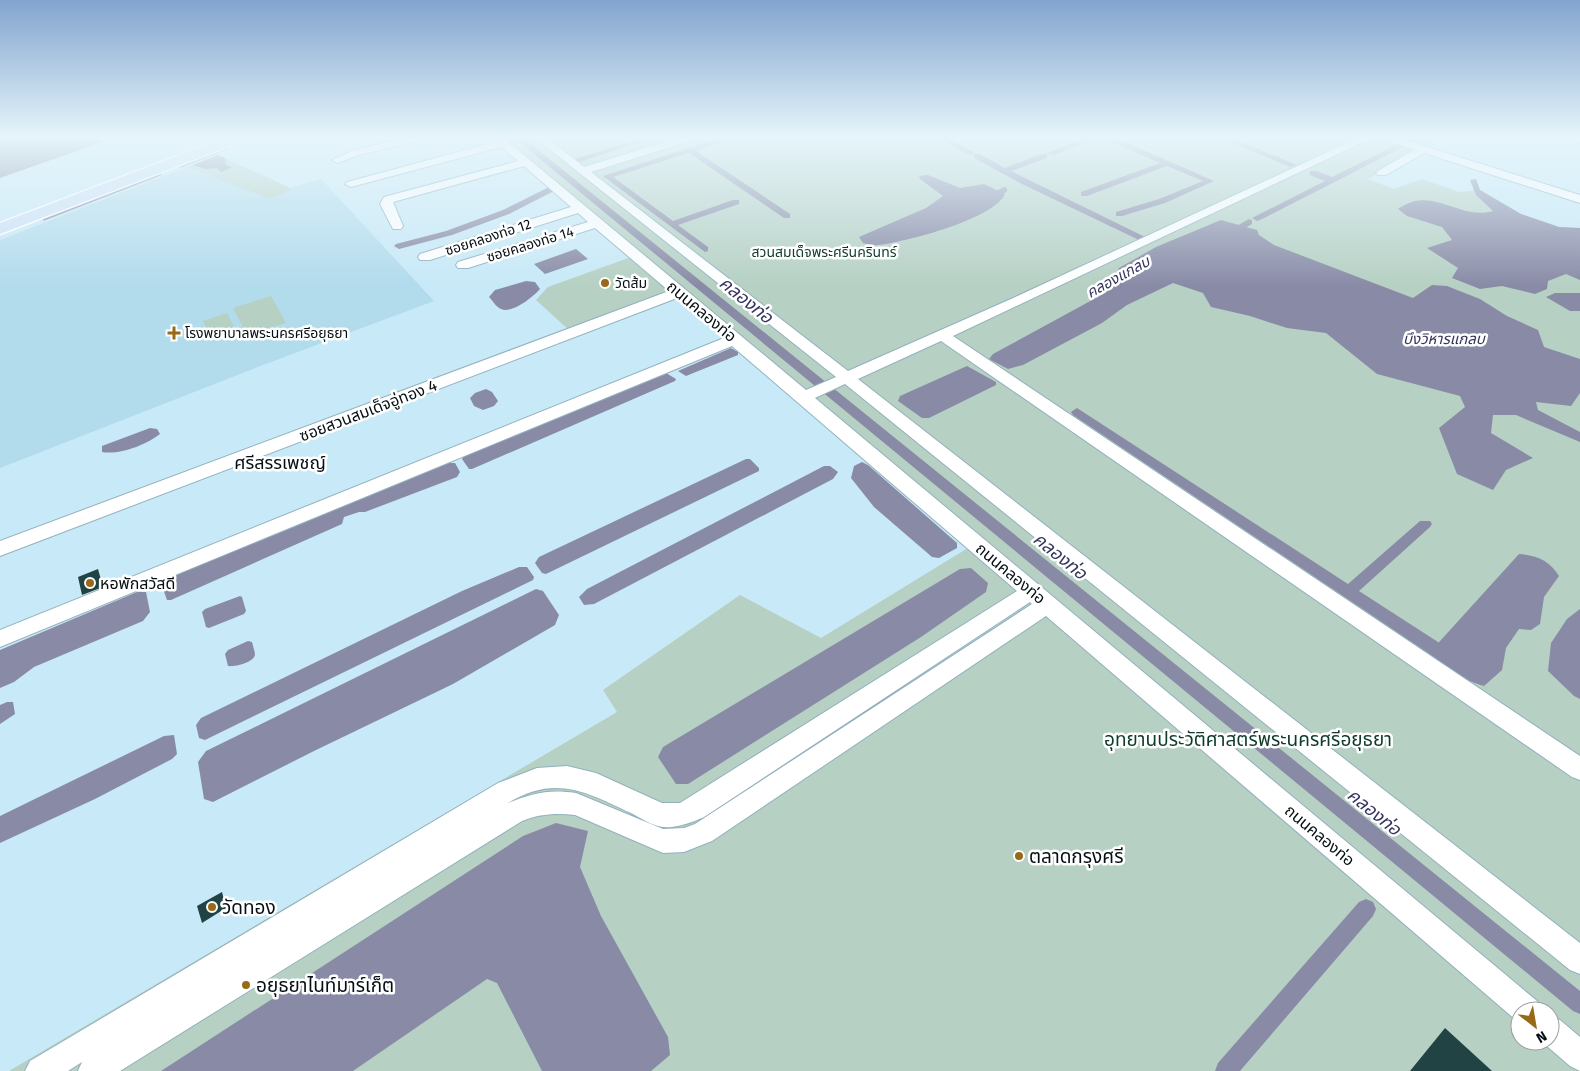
<svg xmlns="http://www.w3.org/2000/svg" width="1580" height="1071" font-family="'Fira Sans','Noto Sans Thai',sans-serif">
<rect width="100%" height="100%" fill="#c8e9f7"/>
<path fill="#b2dbec" d="M 218,155 L 290,188 L 321,179 L 434,301 L 263,365 L 0,468 L 0,240 Z"/>
<path fill="#b6d0c3" fill-rule="evenodd" d="M 501,136 L 1443,136 L 1368,179 L 1394,189 L 1422,179 L 1459,192 L 1480,190 L 1521,214 L 1559,227 L 1580,228 L 1580,1071 L 9,1071 L 617,712 L 603,690 L 740,595 L 821,638 L 981,540 L 804,389 ZM 1520,1011 L 1550,1011 L 1550,1041 L 1520,1041 Z
M 218,155 L 292,189 L 270,199 L 187,167 Z
M 631,257 L 672,293 L 570,331 L 536,300 L 548,287 Z
M 271,296 L 286,323 L 247,335 L 233,308 Z
M 227,313 L 237,333 L 212,341 L 203,321 Z"/>
<path fill="#898ba6" d="M 11,136 L 119,136 L 0,178 L 0,139 Z
M 218,155 L 225,158 L 226,165 L 232,167 L 221,172 L 217,168 L 205,169 L 193,165 Z
M 928,175 L 960,188 L 984,184 L 1005,194 C 994,219 906,242 878,245 C 873,246 868,244 863,243 L 859,237 L 926,208 L 943,196 L 920,179 L 919,176 Z
M 1476,179 L 1480,190 L 1521,214 L 1559,227 L 1580,228 L 1580,280 L 1566,274 L 1548,281 L 1547,289 L 1535,294 L 1502,286 L 1480,289 L 1452,278 L 1458,268 L 1427,248 L 1452,240 L 1442,227 L 1407,216 L 1398,209 C 1432,184 1459,221 1493,211 L 1476,195 L 1470,180 Z
M 1221,220 L 1257,230 L 1259,235 L 1274,245 L 1413,298 L 1432,285 L 1447,286 L 1480,299 L 1507,316 L 1538,330 L 1544,347 L 1580,359 L 1580,393 L 1571,406 L 1536,402 L 1538,410 L 1580,432 L 1580,442 L 1516,415 L 1493,415 L 1491,433 L 1533,458 L 1506,470 L 1493,490 L 1457,474 L 1439,428 L 1465,407 L 1460,396 L 1377,374 L 1326,333 L 1287,328 L 1250,316 L 1211,307 L 1203,293 L 1173,283 L 1127,305 L 1102,323 L 1023,365 L 1008,369 L 989,359 L 993,354 L 1105,293 L 1119,268 L 1156,247 Z
M 576,249 L 588,259 L 545,274 L 534,264 Z
M 526,281 L 535,282 L 540,289 C 533,297 512,314 501,309 C 496,307 493,301 489,297 L 495,290 Z
M 1555,293 L 1580,293 L 1580,311 L 1570,311 L 1546,297 Z
M 731,348 L 738,352 L 738,355 L 686,376 L 678,371 Z
M 967,366 L 996,382 L 996,385 L 929,418 L 922,418 L 898,401 L 900,396 Z
M 666,373 L 676,379 L 675,381 L 472,469 L 469,469 L 462,459 L 464,456 Z
M 486,389 L 492,392 L 498,401 L 494,406 L 483,410 L 474,406 L 470,398 L 475,393 Z
M 150,428 L 157,429 L 160,434 C 146,445 120,455 102,452 L 102,446 Z
M 746,459 L 750,459 L 759,468 L 759,471 L 546,574 L 542,573 L 535,563 L 539,557 Z
M 862,462 L 868,465 L 957,543 L 957,548 L 939,558 L 932,557 L 874,507 L 851,478 L 854,466 Z
M 449,463 L 455,463 L 460,472 L 457,477 L 365,512 L 359,512 L 344,517 L 342,524 L 171,600 L 167,600 L 161,583 L 166,579 Z
M 824,466 L 830,466 L 838,472 L 833,479 L 594,604 L 584,605 L 579,597 L 587,589 Z
M 1519,554 C 1537,555 1550,561 1559,576 L 1544,597 L 1540,624 L 1531,630 L 1519,629 L 1506,648 L 1502,670 L 1484,686 C 1466,681 1439,668 1431,651 Z
M 519,567 L 527,567 L 534,577 L 533,580 L 205,740 L 199,738 L 196,725 L 201,718 L 462,591 Z
M 971,568 L 988,583 L 986,592 L 921,637 L 688,784 L 676,784 L 658,757 L 663,747 L 960,569 Z
M 536,589 L 543,591 L 559,615 L 555,625 L 453,684 L 314,751 L 213,802 L 204,799 L 198,762 L 206,751 Z
M 137,592 L 146,592 L 150,612 L 143,621 L 34,667 L 14,682 L 0,688 L 0,650 Z
M 240,596 L 242,597 L 246,611 L 244,614 L 209,628 L 206,627 L 202,612 L 205,609 Z
M 1580,609 L 1580,699 L 1574,696 L 1548,671 L 1551,643 L 1567,619 Z
M 248,641 L 252,642 C 253,646 255,652 255,655 C 253,663 234,667 228,666 L 225,654 L 228,650 Z
M 7,702 L 13,702 L 15,714 L 0,724 L 0,705 Z
M 174,735 L 177,754 L 172,759 L 95,799 L 0,843 L 0,816 L 164,736 Z
M 556,823 L 588,831 L 580,867 L 601,916 L 668,1037 L 670,1055 L 651,1071 L 542,1071 L 497,983 L 487,979 L 353,1071 L 161,1071 L 523,836 Z"/>
<g fill="none" stroke-linecap="round" stroke-linejoin="round">
<path stroke="#898ba6" stroke-width="3" d="M 181,166 L 229,147
M 44,219 L 160,174"/>
<path fill="#898ba6" fill-rule="evenodd" d="M 512,136 L 521,136 L 1580,991 L 1580,1014 L 1573,1011 Z
M 647,136 L 659,136 L 576,163 L 569,161 Z
M 726,136 L 738,136 L 696,151 L 790,214 L 790,218 L 784,218 L 689,153 L 613,177 L 673,221 L 733,200 L 739,200 L 739,204 L 678,225 L 708,247 L 708,251 L 705,252 L 603,176 Z
M 936,136 L 946,136 L 975,153 L 968,155 Z
M 1090,136 L 1111,136 L 1214,181 L 1165,203 L 1122,216 L 1116,216 L 1116,212 L 1159,199 L 1203,181 L 1167,166 L 1087,196 L 1081,196 L 1081,192 L 1160,163 L 1100,137 L 1054,155 L 1047,153 Z
M 1216,136 L 1227,136 L 1297,165 L 1290,167 Z
M 1414,136 L 1424,136 L 1412,144 L 1406,144 L 1406,140 Z
M 1400,143 L 1407,145 L 1260,220 L 1257,221 L 1252,218 L 1325,181 L 1310,175 L 1310,171 L 1316,171 L 1332,177 Z
M 974,154 L 980,154 L 1005,168 L 1041,154 L 1047,154 L 1047,158 L 1011,171 L 1145,237 L 1143,239 L 1137,239 L 1022,184 L 974,158 Z
M 551,186 L 555,189 L 554,191 L 509,214 L 452,235 L 399,249 L 394,246 L 396,244 L 446,231 L 503,210 Z
M 1004,187 L 1007,188 L 1007,192 L 987,201 L 980,199 Z
M 1249,219 L 1252,220 L 1252,224 L 1231,236 L 1225,236 L 1223,234 Z
M 1077,408 L 1348,584 L 1420,521 L 1430,521 L 1432,524 L 1430,527 L 1359,591 L 1455,653 L 1457,658 L 1455,663 L 1449,664 L 1443,663 L 1073,415 L 1071,412 Z
M 1366,899 L 1373,902 L 1376,909 L 1373,916 L 1240,1071 L 1215,1071 L 1218,1063 L 1359,902 Z"/>
</g>
<path fill="#224343" d="M 98,569 L 103,587 L 82,595 L 78,577 Z
M 222,892 L 226,908 L 202,923 L 197,906 Z
M 1445,1028 L 1492,1071 L 1410,1071 Z"/>
<g fill="none" stroke-linecap="round" stroke-linejoin="round">
<defs>
<path id="minor" d="M 333,136 L 332,138 L 316,142 L 311,139 L 315,136 Z
M 413,136 L 431,136 L 430,138 L 359,155 L 338,163 L 332,160 L 351,151 Z
M 490,136 L 501,136 L 806,390 L 836,377 L 533,136 L 545,136 L 584,167 L 684,136 L 700,136 L 699,138 L 591,172 L 848,371 L 1011,299 L 1362,136 L 1392,136 L 1580,195 L 1580,203 L 1424,153 L 1386,175 L 1378,175 L 1376,173 L 1378,171 L 1414,150 L 1376,136 L 953,336 L 1580,756 L 1580,780 L 1572,777 L 941,341 L 858,379 L 1580,943 L 1580,974 L 1570,970 L 845,384 L 815,398 L 1537,1001 L 1541,1011 L 1520,1011 L 1520,1022 L 1517,1021 L 1046,616 L 712,841 L 684,852 L 663,853 L 575,815 C 555,813 540,814 522,821 L 120,1071 L 78,1071 L 82,1062 L 68,1071 L 25,1071 L 30,1061 L 498,783 L 537,768 L 567,766 L 596,773 L 662,803 L 680,803 L 1017,591 L 732,346 L 0,647 L 0,630 L 724,338 L 677,298 L 0,556 L 0,541 L 669,291 L 595,228 L 468,268 L 458,268 L 456,265 L 458,262 L 588,222 L 578,213 L 430,260 L 420,260 L 418,257 L 420,254 L 571,207 L 524,166 L 393,202 L 403,226 L 401,229 L 393,229 L 380,204 L 384,197 L 518,161 L 501,147 L 351,187 L 345,184 L 347,182 L 495,142 ZM 1030,602 L 1032,604 L 695,824 L 684,828 L 663,829 L 576,793 C 549,789 533,793 508,803 C 555,774 587,792 631,813 C 641,818 652,826 663,827 C 678,828 690,823 704,817 Z
M 1563,136 L 1580,136 L 1580,143 L 1564,138 Z
M 1550,1016 L 1560,1020 L 1580,1037 L 1580,1071 L 1570,1066 L 1541,1041 L 1550,1041 Z"/>
<path id="major" d="M 230,136 L 250,136 L 248,139 L 0,234 L 0,223 Z"/>
</defs>
<use href="#minor" stroke="#92b1be" stroke-width="2"/>
<use href="#major" stroke="#fff" stroke-width="3"/>
<use href="#minor" fill="#fff" fill-rule="evenodd"/>
<use href="#major" fill="#cee0f6" fill-rule="evenodd"/>
</g>
<linearGradient id="sky" x2="0" y2="1"><stop stop-color="#82a4ce"/><stop offset="0.48" stop-color="#e6f5fb"/><stop offset="1" stop-color="#e6f5fb" stop-opacity="0"/></linearGradient>
<rect width="1580" height="286" fill="url(#sky)"/>
<g fill="#976918" stroke="#fff" stroke-width="2">
<circle cx="605" cy="283" r="5"/>
<path d="M171.5 325.5h5v5h5v5h-5v5h-5v-5h-5v-5h5z"/>
<circle cx="90" cy="583" r="5"/>
<circle cx="1019" cy="856" r="5"/>
<circle cx="212" cy="907" r="5"/>
<circle cx="246" cy="985" r="5"/>
</g>
<g text-anchor="middle" stroke-width="5" stroke-linejoin="round" paint-order="stroke">
<g font-size="14" fill="#040e13" stroke="#fff">
<text transform="translate(488 237) rotate(-18)" y="5">ซอยคลองท่อ 12</text>
<text transform="translate(530 244) rotate(-17)" y="5">ซอยคลองท่อ 14</text>
</g>
<g font-size="14" fill="#0e3a2a" stroke="#fff">
<text x="824" y="257">สวนสมเด็จพระศรีนครินทร์</text>
</g>
<g font-size="14" fill="#040e13" stroke="#fff" text-anchor="start">
<text x="615" y="288">วัดส้ม</text>
<text x="185" y="338">โรงพยาบาลพระนครศรีอยุธยา</text>
</g>
<g font-size="15" font-style="italic" fill="#36355e" stroke="#fff">
<text transform="translate(1118 277) rotate(-29)" y="5">คลองแกลบ</text>
<text x="1444" y="344">บึงวิหารแกลบ</text>
</g>
<g font-size="16" fill="#040e13" stroke="#fff">
<text transform="translate(702 311) rotate(40)" y="6">ถนนคลองท่อ</text>
<text transform="translate(368 410) rotate(-21)" y="6">ซอยสวนสมเด็จอู่ทอง 4</text>
<text transform="translate(1011 573) rotate(40)" y="6">ถนนคลองท่อ</text>
<text transform="translate(1320 835) rotate(40)" y="6">ถนนคลองท่อ</text>
</g>
<g font-size="16" fill="#040e13" stroke="#fff" text-anchor="start">
<text x="100" y="589">หอพักสวัสดี</text>
</g>
<g font-size="18" font-style="italic" fill="#36355e" stroke="#fff">
<text transform="translate(746 300) rotate(39)" y="6">คลองท่อ</text>
<text transform="translate(1060 556) rotate(39)" y="6">คลองท่อ</text>
<text transform="translate(1374 812) rotate(39)" y="6">คลองท่อ</text>
</g>
<g font-size="18" fill="#040e13" stroke="#fff">
<text x="280" y="469">ศรีสรรเพชญ์</text>
</g>
<g font-size="19" fill="#0e3a2a" stroke="#fff">
<text x="1248" y="746">อุทยานประวัติศาสตร์พระนครศรีอยุธยา</text>
</g>
<g font-size="19" fill="#040e13" stroke="#fff" text-anchor="start">
<text x="1029" y="863">ตลาดกรุงศรี</text>
<text x="222" y="914">วัดทอง</text>
<text x="256" y="992">อยุธยาไนท์มาร์เก็ต</text>
</g>
</g>
<g transform="translate(1535 1026) rotate(149)"><circle r="24" fill="#ffffff" stroke="#9b9fa1"/>
<path d="M0-4L9 19L0 12L-9 19Z" fill="#976918"/>
<text y="-8" font-size="14" font-weight="bold" text-anchor="middle" fill="#040e13">N</text>
</g>
</svg>
